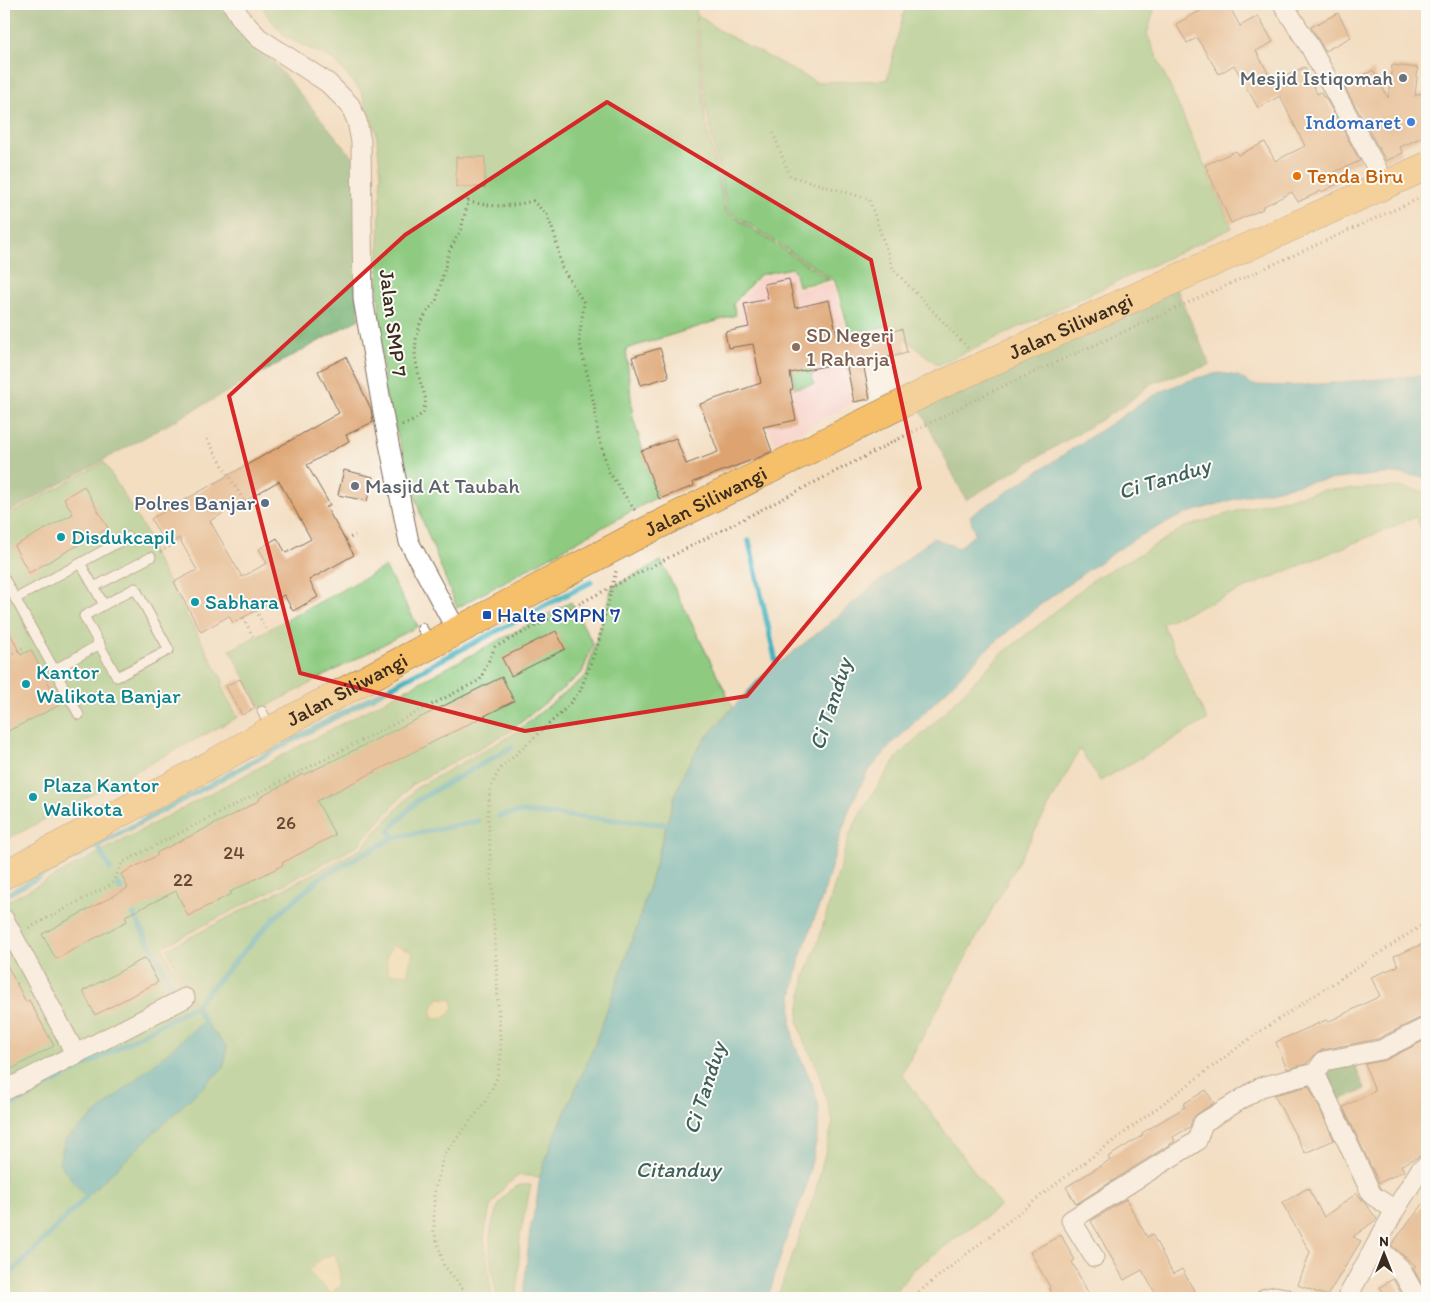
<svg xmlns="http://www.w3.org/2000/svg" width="1431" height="1302" font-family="Itim,sans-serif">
<rect width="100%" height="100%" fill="#fdfcf7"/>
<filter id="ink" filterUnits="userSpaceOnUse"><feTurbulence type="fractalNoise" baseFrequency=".02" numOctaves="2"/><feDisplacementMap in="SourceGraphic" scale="10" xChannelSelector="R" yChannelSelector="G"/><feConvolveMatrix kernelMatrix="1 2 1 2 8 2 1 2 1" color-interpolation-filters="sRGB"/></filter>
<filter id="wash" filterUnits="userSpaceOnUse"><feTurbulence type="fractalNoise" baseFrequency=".0096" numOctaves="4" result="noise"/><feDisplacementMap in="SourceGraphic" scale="20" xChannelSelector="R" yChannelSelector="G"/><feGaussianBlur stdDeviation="1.12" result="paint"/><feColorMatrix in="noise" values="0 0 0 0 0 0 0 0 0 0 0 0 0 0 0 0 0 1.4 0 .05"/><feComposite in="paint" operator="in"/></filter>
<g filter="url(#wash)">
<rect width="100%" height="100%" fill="#f3dec2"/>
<path fill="#f7d1c8" d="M 792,271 L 796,290 L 832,283 L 843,322 L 838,330 L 845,364 L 843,367 L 852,404 L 776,444 L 769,430 L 746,325 L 743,323 L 739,305 L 760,278 Z"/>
<path fill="#8ecb81" stroke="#647a50" d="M 262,4 L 698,4 L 695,15 L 705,116 L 725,211 L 830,280 L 798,286 L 794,270 L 791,268 L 759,275 L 733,304 L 736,315 L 626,349 L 633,418 L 657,497 L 457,608 L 422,519 L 384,389 L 378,285 L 381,174 L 376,131 L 361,92 L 334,60 L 286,37 L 266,14 Z
M 906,4 L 1156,4 L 1147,34 L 1232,228 L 938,365 L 889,326 L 850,333 L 835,281 L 727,210 L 706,106 L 697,14 L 720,31 L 816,82 L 887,80 Z
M 798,310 L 814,384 L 795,388 L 780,314 Z
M 104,462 L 153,544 L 152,552 L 223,681 L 222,688 L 238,717 L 4,841 L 4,518 Z
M 1397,487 L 1427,492 L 1427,543 L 1416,517 L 1162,623 L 1207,720 L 1100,781 L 1080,749 L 902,1074 L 1000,1206 L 914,1269 L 890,1298 L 777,1298 L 815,1193 L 833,1122 L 816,1065 L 804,1042 L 798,1020 L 804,979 L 819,939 L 849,836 L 863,808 L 898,756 L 927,730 L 998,657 L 1045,620 L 1095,578 L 1140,554 L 1185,527 L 1250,507 L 1325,490 Z
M 661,561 L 733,707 L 703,741 L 686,768 L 675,795 L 638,924 L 593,1049 L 550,1147 L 540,1177 L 519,1175 L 505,1186 L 490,1207 L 484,1237 L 492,1298 L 4,1298 L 4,1109 L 195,1007 L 167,949 L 359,850 L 416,788 L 512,735 L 586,676 L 612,587 Z
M 385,567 L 418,626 L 262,709 L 230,650 Z
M 571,602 L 593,644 L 582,673 L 509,732 L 413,784 L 356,847 L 162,947 L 192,1005 L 4,1107 L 4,903 Z
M 520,1185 L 531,1185 L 520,1235 L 517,1298 L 497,1298 C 490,1264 482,1222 507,1193 C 510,1189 516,1187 520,1185 Z"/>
<path fill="#72af6f" stroke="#566c46" d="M 4,4 L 225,4 L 357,162 L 359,319 L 4,515 Z
M 1176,287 L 1210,365 L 1152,383 L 1124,406 L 966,500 L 919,407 Z
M 1353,1061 L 1365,1089 L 1339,1100 L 1327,1072 Z"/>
<path fill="#eeda9e" stroke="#94825e" d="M 393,945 L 413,952 L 407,974 L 388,974 L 386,958 Z
M 439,998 L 452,999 L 454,1009 L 446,1017 L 432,1018 L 432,1007 Z
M 335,1253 L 342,1284 L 331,1294 L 308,1271 L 321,1259 Z"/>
<path fill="#44b2bf" stroke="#406e6e" d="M 1220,373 L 1238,376 L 1253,385 L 1293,386 L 1427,375 L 1427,478 L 1394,473 L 1309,482 L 1242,497 L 1185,514 L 1136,538 L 1088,570 L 1040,605 L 987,649 L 918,719 L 891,745 L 867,773 L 851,805 L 841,834 L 823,895 L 800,958 L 792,997 L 791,1025 L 795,1046 L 812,1083 L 819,1106 L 818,1134 L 805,1191 L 785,1242 L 768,1298 L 523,1298 L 530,1230 L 536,1204 L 540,1176 L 550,1147 L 593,1049 L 638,924 L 675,795 L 686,768 L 703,741 L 761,677 L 829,624 L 863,594 L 933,538 L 959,548 L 975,534 L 970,516 L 1151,397 C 1175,385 1193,377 1220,373 Z
M 204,1021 L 227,1047 L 224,1067 L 86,1197 L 59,1163 L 65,1140 Z"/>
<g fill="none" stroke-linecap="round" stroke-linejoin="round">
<path stroke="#44b2bf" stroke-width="5.5" d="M 749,541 L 777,667 L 779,670
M 499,816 L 522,812 L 674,825
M 393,838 L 389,830 L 418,800 L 512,747
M 97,845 L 110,869
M 118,884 L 125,898
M 4,896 L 439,661 L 591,582
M 129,906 L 179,999
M 195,1006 L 204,1021
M 4,1109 L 195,1006 L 275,917 L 320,878 L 393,838 L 478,821
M 4,1280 L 86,1197"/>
</g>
<g id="blocks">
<path fill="#dda370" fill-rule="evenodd" d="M 1213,4 L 1228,4 L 1240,26 L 1258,16 L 1273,42 L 1256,51 L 1273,82 L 1305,67 L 1317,94 L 1321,92 L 1323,97 L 1325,97 L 1360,161 L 1334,172 L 1339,183 L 1322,192 L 1321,191 L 1298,202 L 1292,192 L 1262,207 L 1263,209 L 1231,223 L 1205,165 L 1236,151 L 1238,155 L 1265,142 L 1275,161 L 1305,146 L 1280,96 L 1258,108 L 1234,65 L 1219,74 L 1197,38 L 1187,43 L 1176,24 Z
M 1338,13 L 1351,37 L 1325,51 L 1311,27 Z
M 1392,65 L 1418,68 L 1415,96 L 1427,91 L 1427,135 L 1400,147 L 1403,153 L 1386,161 L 1344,86 L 1373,70 L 1388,98 Z
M 456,157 L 485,157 L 485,187 L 456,187 Z
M 789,279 L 795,308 L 829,300 L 837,336 L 856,332 L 857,338 L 902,329 L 907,353 L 863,363 L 870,399 L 854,402 L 846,362 L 790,373 L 793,389 L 790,390 L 796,420 L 763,427 L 772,451 L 760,457 L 693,482 L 694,486 L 659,499 L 641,451 L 676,438 L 686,464 L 718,452 L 700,404 L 761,383 L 753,344 L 728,348 L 725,332 L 749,327 L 744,304 L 768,299 L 764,284 Z
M 660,348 L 669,377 L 641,385 L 632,357 Z
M 346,357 L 371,409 L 373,422 L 346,435 L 349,441 L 307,465 L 330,505 L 326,507 L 354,555 L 309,580 L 318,597 L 293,611 L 284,595 L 233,623 L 229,616 L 201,632 L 174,582 L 197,570 L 179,538 L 166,546 L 151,519 L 339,413 L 318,371 ZM 279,481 L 311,539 L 286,553 L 277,538 L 259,549 L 267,563 L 242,577 L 210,521 Z
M 344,470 L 373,477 L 367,501 L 338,495 Z
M 84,486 L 108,528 L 29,573 L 14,546 L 73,514 L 64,498 Z
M 4,621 L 21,655 L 31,650 L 60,705 L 4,733 Z
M 556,631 L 565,649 L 511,676 L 502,658 Z
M 502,677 L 514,701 L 317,801 L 335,835 L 282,863 L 283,865 L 230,892 L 231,894 L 188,916 L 176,891 L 125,916 L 127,921 L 56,959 L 42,934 L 128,888 L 121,874 L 158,855 L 156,853 L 229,817 L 260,800 L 259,798 L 303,774 L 304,775 Z
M 240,679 L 255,708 L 242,715 L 226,686 Z
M 1423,944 L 1427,955 L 1427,1016 L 1422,1017 L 1377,1039 L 1322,1050 L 1316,1054 L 1306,1064 L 1287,1069 L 1276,1042 L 1326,1020 L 1328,1022 L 1380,996 L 1371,977 L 1398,966 L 1394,956 Z
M 145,958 L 158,982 L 95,1015 L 83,991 Z
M 4,959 L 26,1002 L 29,1000 L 54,1046 L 4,1073 Z
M 1427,1039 L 1427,1153 L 1401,1165 L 1404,1171 L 1379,1183 L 1343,1107 L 1375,1091 L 1365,1064 L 1386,1060 Z
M 1309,1086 L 1334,1140 L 1305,1153 L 1274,1095 Z
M 1206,1090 L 1214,1103 L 1197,1114 L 1192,1119 L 1190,1127 L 1173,1137 L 1175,1141 L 1076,1204 L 1066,1187 L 1110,1160 L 1108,1157 L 1143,1135 L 1142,1133 L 1185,1107 L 1183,1104 Z
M 1308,1188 L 1324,1217 L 1357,1193 L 1377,1219 L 1353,1237 L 1361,1241 L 1327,1296 L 1298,1285 L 1310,1252 L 1282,1203 Z
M 1126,1199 L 1147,1237 L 1152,1234 L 1173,1274 L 1182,1269 L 1198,1298 L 1158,1298 L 1142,1270 L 1124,1280 L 1091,1221 Z
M 1427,1199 L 1427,1294 L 1413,1268 L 1416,1266 L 1391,1245 Z
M 1061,1235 L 1075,1260 L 1072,1262 L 1091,1298 L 1054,1298 L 1049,1288 L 1050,1287 L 1030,1252 Z
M 1393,1279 L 1404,1298 L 1387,1298 L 1380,1287 Z"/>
</g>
</g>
<g filter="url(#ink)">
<use href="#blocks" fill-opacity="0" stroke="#7b6957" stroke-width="1"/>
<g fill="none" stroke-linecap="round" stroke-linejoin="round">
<defs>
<path id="lane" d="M 80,563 L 94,587 L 151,557
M 4,578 L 79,715
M 94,587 L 104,605
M 135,588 L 169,650 L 117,677 L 84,616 Z
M 15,599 L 128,537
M 422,628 L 431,643
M 54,670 L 100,644
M 262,711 L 270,727"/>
<path id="street" d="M 232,4 L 242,20 L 259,38 L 328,83 L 350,105 L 357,121 L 361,142 L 363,299 L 385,424 L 409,542 L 457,631
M 1283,4 L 1310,47 L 1386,185
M 4,919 L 76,1055
M 4,1091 L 185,998
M 1395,1210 L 1372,1195 L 1315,1073 L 1324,1061 L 1381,1050 L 1427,1027
M 1376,1246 L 1400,1268 L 1417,1298
M 1094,1257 L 1071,1220 L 1197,1141 L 1203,1123 L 1261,1087 L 1315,1073
M 1266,1298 L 1275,1296 L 1285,1298
M 1347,1298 L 1395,1210 L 1420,1170 L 1427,1165"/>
<g id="highway">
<path id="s1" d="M 4,875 L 212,764 L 271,730 L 632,538 L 938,386 L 1427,166"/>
</g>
</defs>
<use href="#lane" stroke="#7b6957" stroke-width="11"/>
<use href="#street" stroke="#7b6957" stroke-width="21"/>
<use href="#highway" stroke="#7b6957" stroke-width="29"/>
<path stroke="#7b6957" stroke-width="3" stroke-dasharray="1 4" stroke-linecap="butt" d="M 773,133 L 790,176 L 869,199 L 893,269 L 969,349
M 468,202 L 496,206 L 514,205 L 533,201 L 547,215 L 556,239 L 561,266 L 584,303 L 579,340 L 594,403 L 598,435 L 609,472 L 636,512
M 402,425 L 413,421 L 423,413 L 426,400 L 419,377 L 415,357 L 416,340 L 420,324 L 429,309 L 436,302 L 449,252 L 461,229 L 468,202 L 467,193
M 207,439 L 245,503
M 346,540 L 355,535
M 160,552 L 178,542
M 305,604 L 307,608
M 256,610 L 266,629
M 243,618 L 253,636
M 4,658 L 26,646
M 29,928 L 112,884 L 123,862 L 480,680 L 495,647 L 986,394 L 1427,195
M 466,1298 L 464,1291 L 444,1265 L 434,1231 L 434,1193 L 444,1155 L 486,1101 L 497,1078 L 501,1057 L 488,815 L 490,789 L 499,770 L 565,709 L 580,691 L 598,644 L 616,571
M 911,1298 L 1048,1190 L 1256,1034 L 1427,922"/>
<use href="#lane" stroke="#fff" stroke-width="9"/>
<use href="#street" stroke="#fff" stroke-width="19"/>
<use href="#highway" stroke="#f6c06b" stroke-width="28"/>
</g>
</g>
<path d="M0 0H1431V1302H0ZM 607,102 L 871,260 L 920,488 L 747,696 L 525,731 L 300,673 L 229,396 L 405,235 Z" fill="#f3dec2" fill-opacity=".55" fill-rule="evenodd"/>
<path fill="none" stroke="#d62828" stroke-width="4" stroke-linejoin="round" d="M 607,102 L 871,260 L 920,488 L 747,696 L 525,731 L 300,673 L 229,396 L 405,235 Z"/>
<g fill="#6b7280" stroke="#fdfcf7" stroke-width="2">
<circle cx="1403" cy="78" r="5"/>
<circle cx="355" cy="486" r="5"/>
</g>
<circle fill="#3f7fe0" stroke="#fdfcf7" stroke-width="2" cx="1411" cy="122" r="5"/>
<circle fill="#e8710a" stroke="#fdfcf7" stroke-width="2" cx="1297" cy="176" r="5"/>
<circle fill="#8d6e63" stroke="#fdfcf7" stroke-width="2" cx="796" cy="347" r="5"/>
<circle fill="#5c6f8a" stroke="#fdfcf7" stroke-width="2" cx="265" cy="503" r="5"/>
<g fill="#0f9aa8" stroke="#fdfcf7" stroke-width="2">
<circle cx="61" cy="537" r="5"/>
<circle cx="195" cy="602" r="5"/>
<circle cx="26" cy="684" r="5"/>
<circle cx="33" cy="797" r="5"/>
</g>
<rect fill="#1a4fb4" stroke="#fdfcf7" stroke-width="2" x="482" y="610" width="10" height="10" rx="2.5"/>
<g text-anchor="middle" stroke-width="4" stroke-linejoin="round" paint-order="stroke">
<g font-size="19" fill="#644832">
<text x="286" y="829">26</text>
<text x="234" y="859">24</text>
<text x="183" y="886">22</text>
</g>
<g font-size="21" fill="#5b616d" stroke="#fdfcf7" text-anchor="end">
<text x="1393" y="85">Mesjid Istiqomah</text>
<text x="365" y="493" text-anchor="start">Masjid At Taubah</text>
</g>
<g font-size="21" fill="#366cbe" stroke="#fdfcf7" text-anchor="end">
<text x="1401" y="129">Indomaret</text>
</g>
<g font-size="21" fill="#c56008" stroke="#fdfcf7" text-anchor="start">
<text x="1307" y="183">Tenda Biru</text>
</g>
<g font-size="21" fill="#3b2a1e" stroke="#fdfcf7">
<text transform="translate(393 323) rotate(83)" y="7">Jalan SMP 7</text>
<text dy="7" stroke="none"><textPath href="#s1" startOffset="1200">Jalan Siliwangi</textPath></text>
<text dy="7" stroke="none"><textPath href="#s1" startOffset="795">Jalan Siliwangi</textPath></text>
<text dy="7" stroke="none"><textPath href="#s1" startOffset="390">Jalan Siliwangi</textPath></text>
</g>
<g font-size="21" fill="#785e54" stroke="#fdfcf7" text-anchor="start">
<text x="806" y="342">SD Negeri<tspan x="806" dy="24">1 Raharja</tspan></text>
</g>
<g font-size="21" fill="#4e5e75" stroke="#fdfcf7" text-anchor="end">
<text x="255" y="510">Polres Banjar</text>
</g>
<g font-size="21" fill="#0d838f" stroke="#fdfcf7" text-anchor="start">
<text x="71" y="544">Disdukcapil</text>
<text x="205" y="609">Sabhara</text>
<text x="36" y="679">Kantor<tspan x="36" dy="24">Walikota Banjar</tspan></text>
<text x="43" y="792">Plaza Kantor<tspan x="43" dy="24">Walikota</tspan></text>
</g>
<g font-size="21" fill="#164399" stroke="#fdfcf7" text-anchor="start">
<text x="497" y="622">Halte SMPN 7</text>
</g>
<g font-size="22" font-style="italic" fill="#3f605e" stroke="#fdfcf7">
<text transform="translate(1164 478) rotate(-17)" y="8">Ci Tanduy</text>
<text transform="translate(830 704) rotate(-72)" y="8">Ci Tanduy</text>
<text transform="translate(704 1088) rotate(-72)" y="8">Ci Tanduy</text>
<text x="678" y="1177">Citanduy</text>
</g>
</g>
<rect width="1431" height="1302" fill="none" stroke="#fdfcf7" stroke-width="20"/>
<g transform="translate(1384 1254)" stroke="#fdfcf7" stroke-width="4" paint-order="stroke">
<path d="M0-4L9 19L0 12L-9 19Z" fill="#3b2a1e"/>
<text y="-8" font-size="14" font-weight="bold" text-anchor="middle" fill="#3b2a1e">N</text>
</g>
</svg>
